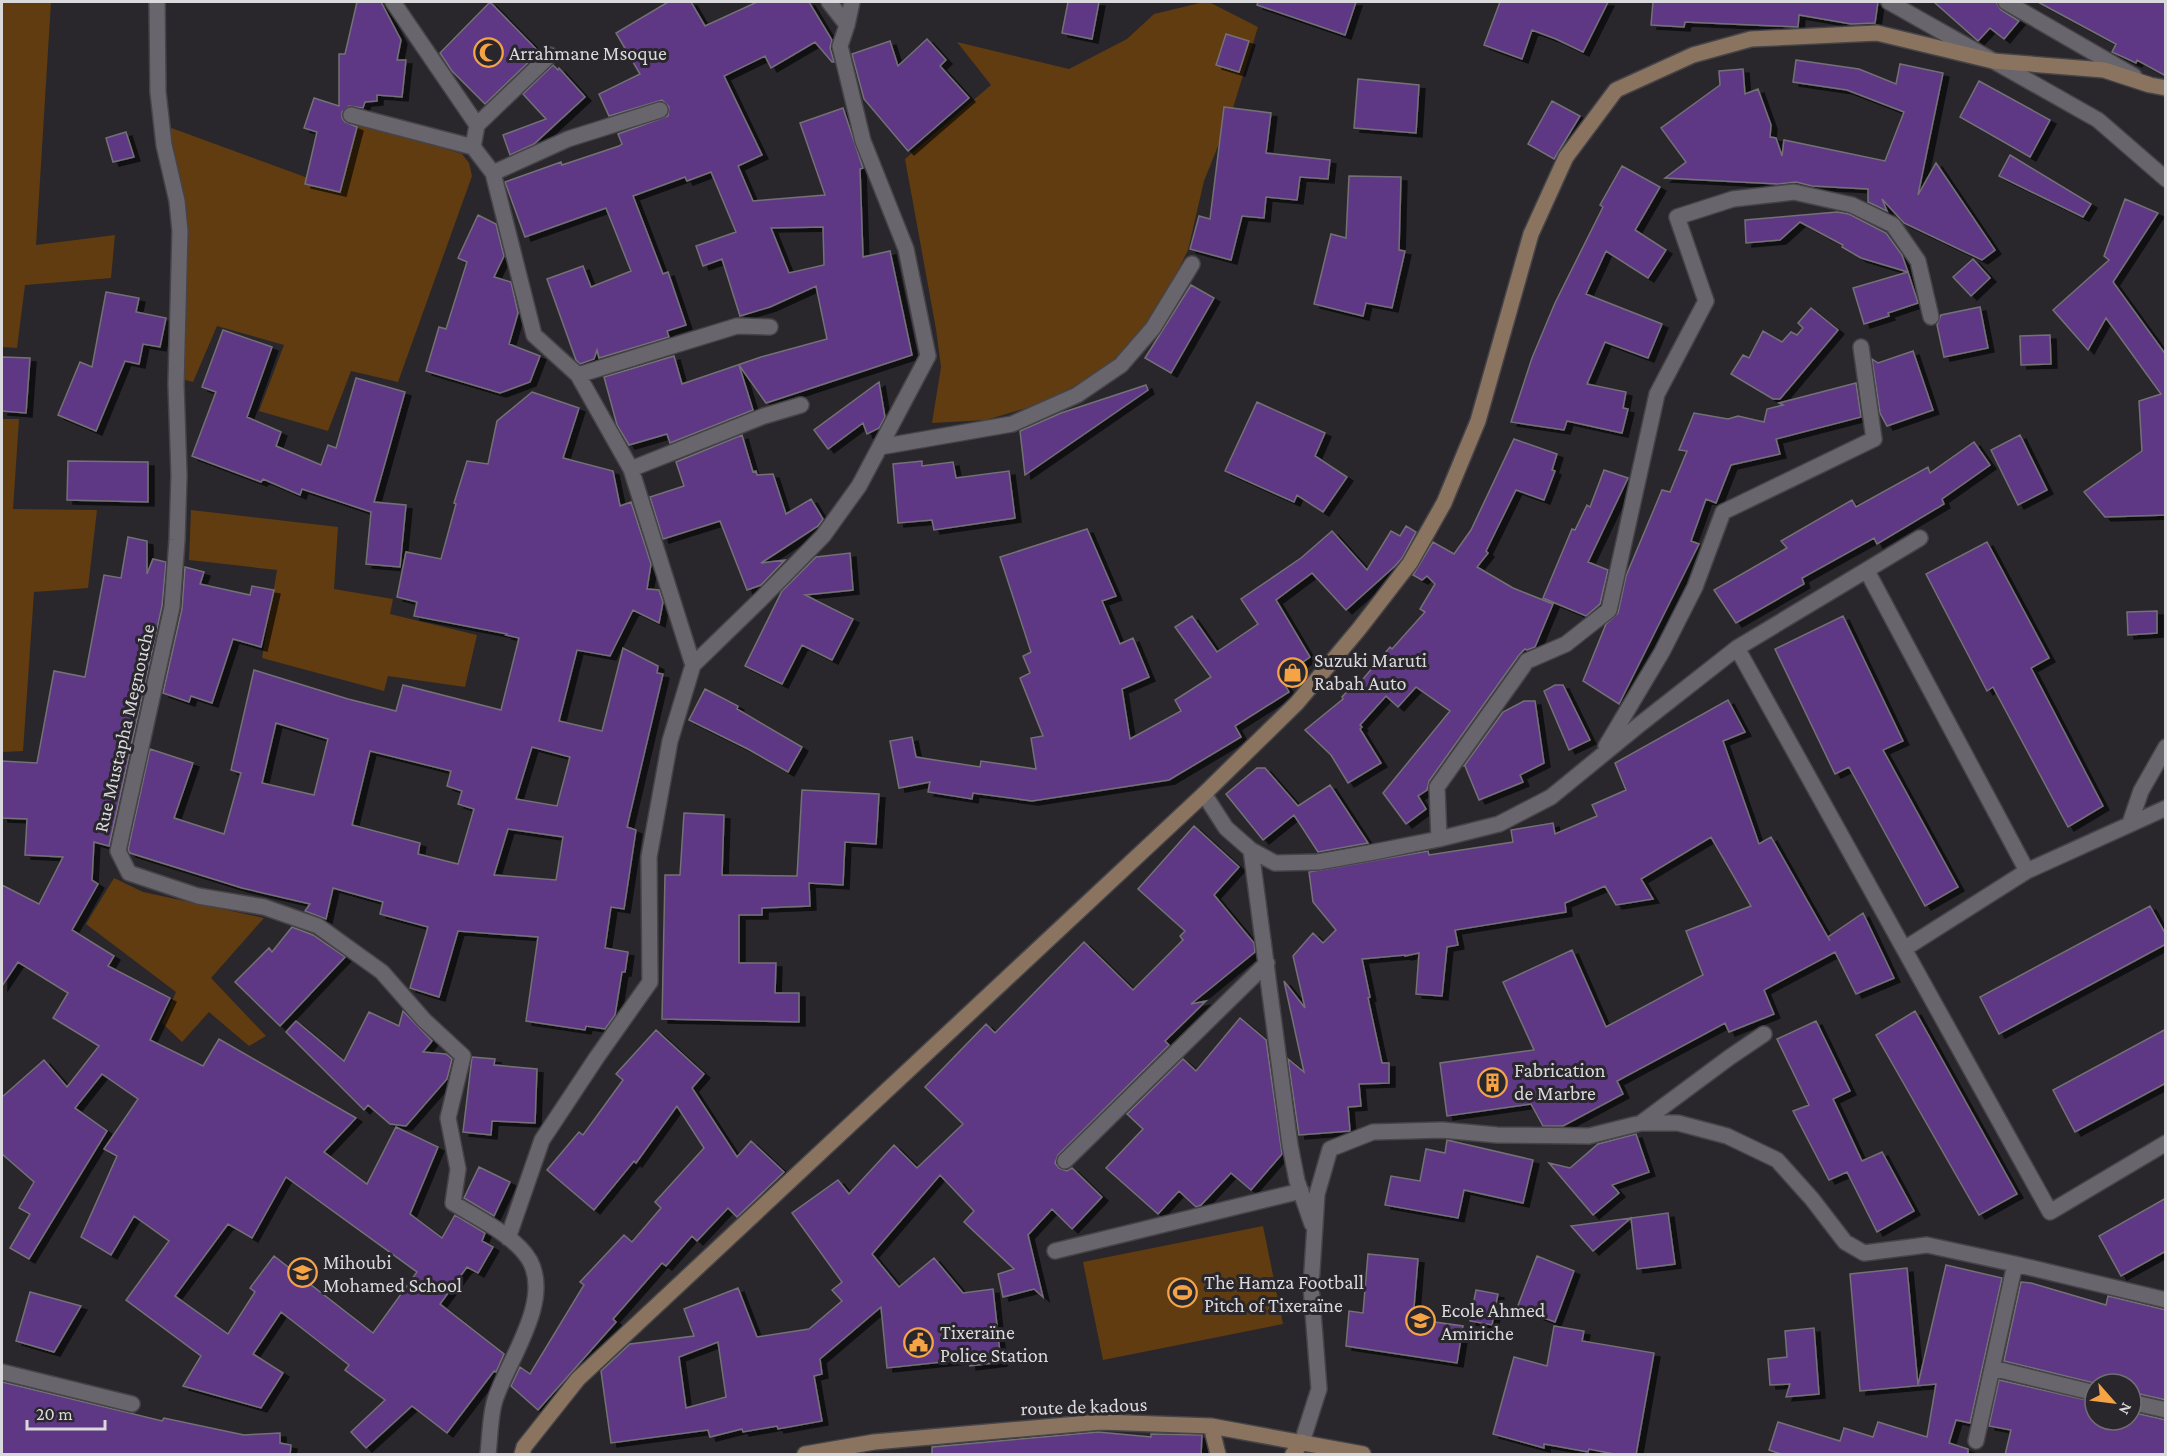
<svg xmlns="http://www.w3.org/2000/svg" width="2167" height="1456" viewBox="0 0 2167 1456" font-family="'Crimson Pro',serif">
  <defs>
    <filter id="shadow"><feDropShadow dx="6" dy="4" stdDeviation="0" flood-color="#0009"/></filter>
  </defs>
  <rect width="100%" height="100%" fill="#29272c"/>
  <path fill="#603c10" d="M2,2H51L36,245L115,235L111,278L25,285L17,348L2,347Z
    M1204,2H1209L1258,27L1232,111L1204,181L1188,250L1168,291L1138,336L1100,373L1040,404L986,420L932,423L941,367L936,329L905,159L991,85L957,42L1069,69L1127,39L1154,14Z
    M352,119L462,154L469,163L472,176L398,382L351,371L328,431L259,411L284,345L217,326L193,382L182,379L166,126L338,189Z
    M2,419H19L13,509L97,510L88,588L34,592L23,751L2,752Z
    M191,510L338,527L334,589L393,599L390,614L477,635L465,687L388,676L384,691L262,658L277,570L189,560Z
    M114,878L143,892L264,918L211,978L266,1036L249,1046L209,1012L182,1042L162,1023L176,992L86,924Z
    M1263,1226L1283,1324L1103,1360L1083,1262Z"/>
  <path fill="#5e3885" stroke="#737176" stroke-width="1.5" fill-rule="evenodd" filter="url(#shadow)" d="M357,2H381L401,40L397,60H406L402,97L377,95V101L365,102L363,108L349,106L342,112V118L345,122L357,127L340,192L305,184L317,132L304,128L314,98L339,106V54H345Z
    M490,2L539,52L485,104L452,71L440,53Z
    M668,2H691L705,26L757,2H809L832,40L830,48L834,62H832L815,42L771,68L765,56L724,76L762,155L738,166L753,201L825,195L800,123L843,108L863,168L860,169L863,257L890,251L912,355L766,403L739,365L753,410L670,443L667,434L629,445L617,425L604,377L674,356L682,384L761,357L827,339L816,286L770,307L740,316L722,259L703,266L696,246L736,232L711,172L687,181L685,177L633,196L663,274L668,272L686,325L667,331L669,337L599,358L597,350L594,359L580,364L576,360L547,279L583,266L591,287L631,271L606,208L525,237L505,182L561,162L562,165L619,146L622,144L618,134L668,116L669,107L662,100L609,116L599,94L640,74L616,33ZM823,227L824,265L789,273L771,228Z
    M1068,2H1099L1092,39L1062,33Z
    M1258,2H1356L1345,35L1257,5Z
    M1500,2H1608L1583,52L1556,39L1532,30L1522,59L1484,45Z
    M1653,2H1878L1875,23L1851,24L1799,15L1798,27L1685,22L1684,27L1651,25Z
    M1934,2H1996L2001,10L2019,21L2004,39L1990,28L1978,41Z
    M2038,2H2166V76L2137,60L2136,63L2112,52L2116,44Z
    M1226,34L1249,41L1239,72L1216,65Z
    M927,39L946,60L940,66L969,98L908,151L864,99L852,54L890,41L898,66Z
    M1796,60L1859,69L1896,84L1900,64L1943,73L1918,195L1936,163L1995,250L1982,260L1904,223L1882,199L1887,211L1868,202V189L1812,186L1796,182L1778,184L1665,178L1686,162L1661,128L1720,85L1719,71L1743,69L1745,94L1758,89L1771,125L1770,137L1776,138L1782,156L1784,140L1885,161L1904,112L1847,90L1793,82Z
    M553,65L558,70L559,68L585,97L534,144L510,155L503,135L546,119L523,94Z
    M1358,79L1419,85L1416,133L1354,128Z
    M1979,81L2050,120L2030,157L1960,117Z
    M1552,101L1580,116L1554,159L1528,144Z
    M1224,107L1271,113L1266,153L1330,160L1328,179L1300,177L1297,200L1266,197L1264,218L1242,216L1231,260L1190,249L1199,216L1210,219Z
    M126,132L134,157L113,162L106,138Z
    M2010,155L2091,204L2083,217L1999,176Z
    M1622,166L1660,187L1635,230L1666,250L1648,278L1606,251L1586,294L1662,324L1648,358L1605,342L1587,384L1626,392L1623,408L1628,409L1622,433L1567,421L1564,430L1511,422L1532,358L1555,303L1603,207L1600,205Z
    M1349,176L1401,177L1399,250L1405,251L1392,308L1366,303L1363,316L1314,304L1331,234L1346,238Z
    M2125,199L2158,213L2113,282L2166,355V515L2105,517L2084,492L2142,451L2139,401L2161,394L2106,318L2088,350L2053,310L2109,260L2104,256Z
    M1837,212L1849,214L1886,233L1902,255L1908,272L1861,258L1842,247L1843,245L1800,222L1780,240L1746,243L1745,220Z
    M478,215L496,224L504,256L494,277L511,282L518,313L509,344L540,356L530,382L500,393L426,371L439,327L446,329L467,262L458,258Z
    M1973,259L1990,278L1971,296L1953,277Z
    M1908,272L1918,303L1888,313L1889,316L1864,324L1853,288Z
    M1191,285L1214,298L1171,373L1145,358Z
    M106,292L139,298L136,312L166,318L160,347L143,344L139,364L125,361L96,431L58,415L80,362L92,367Z
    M1980,307L1988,348L1944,357L1937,325L1941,315Z
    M1811,308L1838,330L1780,399H1773L1731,374L1743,355L1749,358L1763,331L1782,342L1791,332L1797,335L1803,328L1798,323Z
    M223,330L272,347L247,417L281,432L276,446L321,465L328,445L336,448L356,378L405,392L374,502L406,505L400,567L366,564L371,512L302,489L300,495L263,479L261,482L192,456L216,392L202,387Z
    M2050,335L2051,364L2021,365L2020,336Z
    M1913,351L1933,410L1887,426L1880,413L1872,359L1878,363Z
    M2,357L30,358L26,413L2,411Z
    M879,382L885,417L879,428L867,434L863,423L828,449L814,430Z
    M1856,383L1861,417L1776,439L1780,454L1731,465L1716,503L1706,499L1691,541L1699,544L1619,704L1583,681L1606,624L1618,613L1626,576L1662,490L1670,492L1687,451L1679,450L1694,413L1728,419L1738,416L1764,422L1767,409L1783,405L1779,403Z
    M1146,385L1148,390L1025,475L1020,431L1061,413Z
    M532,392L579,408L563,458L613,471L620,506L631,502L651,564L647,589L659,590L663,602L659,623L633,610L610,656L577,650L559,721L602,731L623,648L658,666L657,673L663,674L627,827L636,830L624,909L611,907L605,948L628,952L625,972H622L615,1015L605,1029L586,1026L585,1030L526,1021L538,937L458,931L439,997L410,988L428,927L380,914L383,902L333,888L326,919L305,911L310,904L242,888L130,853L128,850L150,749L193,763L174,818L224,834L241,773L231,770L254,670L348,699L396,711L403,685L501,710L519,638L506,635L507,634L414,616L417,602L397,597L406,552L441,559L456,504L454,503L467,461L488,464L497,421ZM276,723L328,739L314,795L262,783ZM532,747L570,757L557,806L516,799ZM370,751L451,771L447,786L462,791L458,804L474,809L458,864L418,854L420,843L352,825ZM508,829L563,837L556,880L494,875Z
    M1257,402L1325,433L1315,456L1347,477L1323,512L1297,495L1294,502L1225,471Z
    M742,435L753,472L756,471L757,475L773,474L786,514L811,499L823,519L818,526L761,563L785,560L761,585L747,590L720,521L663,539L650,497L684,486L676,462Z
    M2020,435L2047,490L2018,505L1991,450Z
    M1514,439L1557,454L1552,470L1555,471L1544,500L1516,490L1486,551L1488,553L1477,567L1513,588L1553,604L1535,647L1527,650L1525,649L1519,655L1429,781L1427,790L1418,796L1426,809L1406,824L1383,793L1450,711L1416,687L1398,707L1386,696L1360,725L1362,727L1360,729L1381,763L1348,783L1331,755L1305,730L1343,699L1342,697L1355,683L1358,685L1390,647L1392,649L1425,612L1420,609L1435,584L1427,576L1422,580L1413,575L1433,542L1454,554L1471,530Z
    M1974,442L1990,465L1942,499L1944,504L1877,544L1874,538L1802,578L1804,584L1736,623L1714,590L1787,548L1781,541L1852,500L1856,507L1928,467L1930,473Z
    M68,461L148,462V502L67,500Z
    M922,461V466L953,462L956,478L1009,471L1015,518L934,530L932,520L898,523L893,464Z
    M1604,470L1628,478L1588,562L1608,570L1600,604L1586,616L1543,598L1572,529L1575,530L1587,505L1590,507Z
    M1406,526L1416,532L1402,558L1395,566L1346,610L1312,573L1276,600L1310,657L1281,678L1289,692L1235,726L1241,737L1169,780L1032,801L973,793L972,799L928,792L930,782L899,788L890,741L912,737L916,757L980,767L981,761L1036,769L1031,738L1043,736L1020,678L1030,673L1023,656L1031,652L1000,557L1087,529L1116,596L1102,601L1120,644L1133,638L1149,677L1122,689L1130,739L1181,711L1175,700L1211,677L1175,627L1192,616L1217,652L1258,624L1241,599L1301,558L1332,531L1367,570L1391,531L1400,536Z
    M128,537L147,541V574L153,559L166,562L162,606L109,846L94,842L92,880L98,884L72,930L114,956L108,966L170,998L150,1040L203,1066L219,1039L356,1118L324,1152L367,1184L396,1127L438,1147L410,1214L442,1238L455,1215L485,1233L482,1241L493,1247L478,1273L467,1267L440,1304L504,1354L496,1372L494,1371L447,1433L412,1406L366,1448L351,1432L385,1400L345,1370L349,1365L281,1312L253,1354L283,1373L261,1408L183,1386L201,1356L126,1300L169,1241L134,1216L111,1255L81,1237L117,1156L104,1149L138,1099L102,1074L75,1108L107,1131L29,1259L10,1248L30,1214L19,1208L34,1182L2,1154V1097L44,1060L67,1087L99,1046L53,1018L68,993L18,962L2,986V885L39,904L63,857L25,855L27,819L2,818V761L37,763L54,671L85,677L104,575L121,578ZM286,1177L417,1272L373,1333L274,1256L250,1288L255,1292L228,1334L175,1296L228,1224L252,1238Z
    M1987,542L2049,658L2031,668L2103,806L2068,827L1993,687L1987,691L1926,574Z
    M850,553L853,590L805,595L853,619L832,660L802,645L782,684L745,666L782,591L816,557Z
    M185,567L204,572L200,584L250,595L252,586L274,590L261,647L233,639L212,703L191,696L189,702L163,693L182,609Z
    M2157,611V633L2128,635L2127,612Z
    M1843,616L1903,741L1883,750L1958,887L1925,906L1849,767L1835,774L1775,649Z
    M1555,685H1563L1590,740L1569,750L1544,691Z
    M705,689L738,706L737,709L802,747L788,772L748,749L689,720Z
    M1728,700L1745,732L1723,741L1759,844L1771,837L1830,941L1828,937L1863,913L1894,978L1856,994L1835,952L1764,990L1774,1014L1729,1032L1725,1023L1617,1081L1623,1094L1563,1126H1543L1531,1104L1447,1116L1440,1063L1534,1050L1503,982L1572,950L1606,1027L1703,975L1686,931L1751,906L1711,837L1641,879L1653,899L1616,905L1605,886L1565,903L1566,912L1455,930L1458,945L1447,947L1442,996L1416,994L1419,953L1405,956V955L1362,959L1370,997L1368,998L1382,1063H1389V1083L1359,1084L1361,1106L1348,1107L1350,1131L1299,1135L1288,1059L1304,1072L1284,981L1305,1008L1293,956L1313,933L1323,943L1336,930L1313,902L1309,872L1428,851L1429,855L1513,842L1511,830L1553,823L1555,834L1597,816L1592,805L1626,790L1615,763Z
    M1524,701H1535L1544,763L1520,775L1523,782L1479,800L1465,766H1464L1503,712Z
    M1257,768H1265L1298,806L1330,785L1368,843L1318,852L1294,815L1263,840L1226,794Z
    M802,790L879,794L876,844L845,842L843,885L809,883L810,906L762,908V915H739V963H776L775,993H799V1022L662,1019L665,875H680L684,813L724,815L722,875L797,876Z
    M1194,826L1239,867L1214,895L1254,943L1255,952L1191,1004L1206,1001L1165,1041L1169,1045L1058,1155L1055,1163L1059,1168L1067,1171L1072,1168L1102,1197L1072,1229L1052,1209L1028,1235L1043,1297L1034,1289L1003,1297L998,1274L1014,1269L964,1222L974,1211L940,1175L872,1254L899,1287L934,1258L963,1293L993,1289L1001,1362L970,1366V1359L887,1368L881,1307L820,1359L822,1374L814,1376L822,1421L778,1429L777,1426L743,1432L742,1429L710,1437L708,1430L611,1443L601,1371L630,1344L694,1336L684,1309L738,1288L757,1337L809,1329L842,1301L832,1290L842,1282L792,1213L838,1180L849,1194L894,1145L917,1168L963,1124L925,1087L986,1024L995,1033L1084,942L1133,990L1183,940L1180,936L1185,931L1138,889ZM718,1342L726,1397L686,1408L679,1357Z
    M2150,906L2166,935V944L1999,1034L1980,997Z
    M292,927L313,935L345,957L280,1026L235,982L269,948L272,952Z
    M403,1011L432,1041L423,1052L446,1054L452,1059L447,1079L406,1126L390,1124L368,1105L364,1110L286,1032L296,1021L344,1061L369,1012L399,1026Z
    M1915,1011L2017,1194L1979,1215L1876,1035Z
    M1240,1018L1266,1040L1282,1154L1251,1190L1231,1173L1201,1205L1196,1207L1179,1191L1158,1214L1106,1168L1143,1129L1127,1114L1183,1059L1196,1071Z
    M1816,1021L1850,1091L1833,1099L1862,1161L1882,1152L1914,1211L1877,1232L1847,1172L1829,1180L1793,1111L1809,1105L1777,1039Z
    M2166,1029V1083L2075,1132L2053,1090Z
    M656,1030L704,1074L692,1088L737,1157L751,1141L784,1172L737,1217L728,1208L697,1241L692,1236L666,1266L662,1263L613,1319L616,1322L538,1410L511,1386L520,1367L530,1374L584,1285L580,1282L624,1235L632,1242L661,1208L655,1202L704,1148L677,1106L636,1163L634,1161L594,1210L547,1170L579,1132L583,1135L623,1080L616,1074Z
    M472,1057L495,1059L494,1065L537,1069L535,1123L492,1121L491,1135L463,1132Z
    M1636,1134L1649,1172L1612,1185L1619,1193L1593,1215L1549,1163L1570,1168L1598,1144Z
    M1447,1140L1533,1160L1523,1203L1464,1190L1458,1218L1385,1205L1391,1176L1420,1181L1426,1149L1445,1153Z
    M479,1167L510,1182L494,1216L464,1198Z
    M2166,1198V1251L2121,1276L2099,1236Z
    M1668,1213L1675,1264L1637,1269L1631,1218L1593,1251L1571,1226Z
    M1368,1254L1418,1259L1413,1319L1463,1326L1457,1363L1346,1346L1349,1311L1363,1313Z
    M1537,1256L1574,1271L1555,1322L1517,1308Z
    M1946,1265L2002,1278L1970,1423L1956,1420L1949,1443L1968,1449V1455H1784L1769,1450L1778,1422L1840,1441L1844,1428L1873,1437L1878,1422L1927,1437L1936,1384L1860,1391L1850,1274L1907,1268L1918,1385Z
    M2021,1282L2031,1283L2106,1305L2108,1296L2166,1310V1400L2131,1392V1384H2098L2004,1361Z
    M1476,1290L1498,1294L1492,1325L1470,1321Z
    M30,1292L81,1306L54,1352L16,1341Z
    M1554,1326L1584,1331L1582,1341L1654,1353L1636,1455H1619L1589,1449L1588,1452L1544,1444V1448L1493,1434L1514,1357L1547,1366Z
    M1814,1328L1819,1394L1786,1397L1790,1384L1770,1385L1768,1359L1787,1357L1785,1331Z
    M1999,1380L2095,1402V1420H2131V1412L2166,1420V1455H2005L2011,1430L1989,1426Z
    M2,1382L162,1421L164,1418L244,1435L280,1433V1443L291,1445L290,1455H2Z
    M1098,1432L1151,1437V1434L1202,1435L1201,1455H932V1447Z"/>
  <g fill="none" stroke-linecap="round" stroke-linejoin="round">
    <defs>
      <path id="street" d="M157,2L158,92L164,145L177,201L180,231L176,384L179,475L177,540L172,607L118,851L129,873L198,896L264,907L318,926L382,972L424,1020L463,1056L448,1118L458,1169L453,1203C477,1218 516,1236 530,1261C552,1302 508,1360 495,1400C490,1416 490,1437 488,1454
        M393,2L477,125L473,147L493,173L534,335L578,375L631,469L693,665
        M1889,2L2098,120L2166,179
        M2006,2L2134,76
        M847,25L852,2
        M351,115L473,147
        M477,125L550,55
        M493,173L568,139L660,110
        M578,375L737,326L770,327
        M880,447L1012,424L1077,395L1121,365L1153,328L1192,264
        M631,469L764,416L801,405
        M1867,571L2027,871
        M1737,648L2050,1212L2166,1143
        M1606,746L1662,652L1695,587L1723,512L1874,439L1861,347
        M1204,794L1226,828L1251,850L1275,863L1318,862L1374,852L1439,839L1499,824L1551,797L1639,725L1737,648L1920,538
        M2130,823L2141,791L2166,747
        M1439,839L1437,787L1527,661L1566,644L1609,610L1657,394L1706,301L1677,217L1733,199L1794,192L1852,205L1893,225L1918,261L1931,317
        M1251,850L1290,1145L1297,1181L1312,1224
        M1904,949L2027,871L2166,808
        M1641,1123L1730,1057L1764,1034
        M1065,1161L1267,963
        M508,1238L542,1140L597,1057L650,982L649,857L670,741L693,665L760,600L823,536L859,486L928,356L906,249L863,141L840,46L847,25L829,2
        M1055,1251L1301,1191
        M1992,1368L2095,1393
        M2,1372L132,1404
        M2131,1402L2166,1410
        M1976,1441L2015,1264L2166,1300
        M1302,1442L1319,1389L1311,1286L1317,1194L1330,1149L1373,1132L1442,1130L1497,1135L1589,1136L1641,1123H1678L1727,1136L1777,1160L1812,1199L1845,1242L1864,1253L1927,1245L2015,1264"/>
      <path id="secondary" d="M1211,1426L1218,1454
        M522,1454L524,1447L578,1379L1204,794L1297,703L1359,629L1410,563L1444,503L1478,421L1531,234L1566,157L1616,90L1693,55L1751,39L1877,33L1993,61L2104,70L2150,85L2166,88
        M805,1454L874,1442L1101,1422L1211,1426L1363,1454
        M1293,1454L1302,1442"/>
    </defs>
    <use href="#street" stroke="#464448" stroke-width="18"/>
    <use href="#secondary" stroke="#464448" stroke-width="18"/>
    <use href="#street" stroke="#68666c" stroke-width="15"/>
    <use href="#secondary" stroke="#8a7460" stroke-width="15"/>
  </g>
  <defs>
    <symbol id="mosque-ring" viewBox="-11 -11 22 22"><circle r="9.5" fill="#29272c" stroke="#f5a345" stroke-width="1.5"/><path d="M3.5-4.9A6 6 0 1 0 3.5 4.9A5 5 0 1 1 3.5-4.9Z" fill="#f5a345"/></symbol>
    <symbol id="shop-ring" viewBox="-11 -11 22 22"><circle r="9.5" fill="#29272c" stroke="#f5a345" stroke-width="1.5"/><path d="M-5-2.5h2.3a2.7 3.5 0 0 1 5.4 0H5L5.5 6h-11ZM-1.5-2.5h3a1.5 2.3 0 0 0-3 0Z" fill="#f5a345"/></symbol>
    <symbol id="building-ring" viewBox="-11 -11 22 22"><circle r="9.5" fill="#29272c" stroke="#f5a345" stroke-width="1.5"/><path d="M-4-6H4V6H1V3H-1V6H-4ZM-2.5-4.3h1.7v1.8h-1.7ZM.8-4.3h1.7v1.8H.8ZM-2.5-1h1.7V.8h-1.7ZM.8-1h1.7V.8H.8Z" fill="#f5a345"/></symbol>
    <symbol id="school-ring" viewBox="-11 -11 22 22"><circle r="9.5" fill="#29272c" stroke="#f5a345" stroke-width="1.5"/><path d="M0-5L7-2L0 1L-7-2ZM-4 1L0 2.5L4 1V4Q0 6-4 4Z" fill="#f5a345"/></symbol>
    <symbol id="stadium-ring" viewBox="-11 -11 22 22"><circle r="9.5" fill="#29272c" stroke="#f5a345" stroke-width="1.5"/><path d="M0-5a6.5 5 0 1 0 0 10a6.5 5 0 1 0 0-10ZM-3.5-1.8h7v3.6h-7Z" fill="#f5a345"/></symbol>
    <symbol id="civic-ring" viewBox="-11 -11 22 22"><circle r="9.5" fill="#29272c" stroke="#f5a345" stroke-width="1.5"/><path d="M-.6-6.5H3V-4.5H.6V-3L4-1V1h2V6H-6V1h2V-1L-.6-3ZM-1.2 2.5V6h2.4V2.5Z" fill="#f5a345"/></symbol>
  </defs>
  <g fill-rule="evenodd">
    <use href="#mosque-ring" x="472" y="36" width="33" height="33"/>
    <use href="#shop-ring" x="1276" y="656" width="33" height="33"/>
    <use href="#building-ring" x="1476" y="1066" width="33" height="33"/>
    <use href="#school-ring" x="286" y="1256" width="33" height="33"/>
    <use href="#stadium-ring" x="1166" y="1276" width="33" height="33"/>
    <use href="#school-ring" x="1404" y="1304" width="33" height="33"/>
    <use href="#civic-ring" x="902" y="1326" width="33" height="33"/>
  </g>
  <g text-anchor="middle" stroke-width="6" stroke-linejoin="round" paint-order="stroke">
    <g font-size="20" fill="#dad9dc" stroke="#29272c" text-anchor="start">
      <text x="509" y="60">Arrahmane Msoque</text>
      <text x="1314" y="667">Suzuki Maruti<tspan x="1314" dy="23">Rabah Auto</tspan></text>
      <text x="1514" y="1077">Fabrication<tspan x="1514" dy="23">de Marbre</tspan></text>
      <text x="323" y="1269">Mihoubi<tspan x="323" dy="23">Mohamed School</tspan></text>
      <text x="1204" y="1289">The Hamza Football<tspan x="1204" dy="23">Pitch of Tixeraïne</tspan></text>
      <text x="1441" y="1317">Ecole Ahmed<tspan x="1441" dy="23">Amiriche</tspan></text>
      <text x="940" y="1339">Tixeraïne<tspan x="940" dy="23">Police Station</tspan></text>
    </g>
    <g font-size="20" fill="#dad9dc" stroke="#29272c">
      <text transform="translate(124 728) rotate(-77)" y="7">Rue Mustapha Megnouche</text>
      <text transform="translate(1084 1406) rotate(-2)" y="7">route de kadous</text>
    </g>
  </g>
  <rect width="2167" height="1456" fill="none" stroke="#dad9dc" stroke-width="6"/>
  <g transform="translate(2113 1402) rotate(118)"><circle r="28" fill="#29272c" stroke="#706e72" stroke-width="1.5"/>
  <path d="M0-4.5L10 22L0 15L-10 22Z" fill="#f5a345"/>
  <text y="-9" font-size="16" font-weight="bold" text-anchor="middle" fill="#dad9dc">N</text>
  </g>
  <path d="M27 1420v9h78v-9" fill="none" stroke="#dad9dc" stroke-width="3"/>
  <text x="36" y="1420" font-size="18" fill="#dad9dc" stroke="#29272c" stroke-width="4.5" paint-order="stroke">20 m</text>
</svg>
